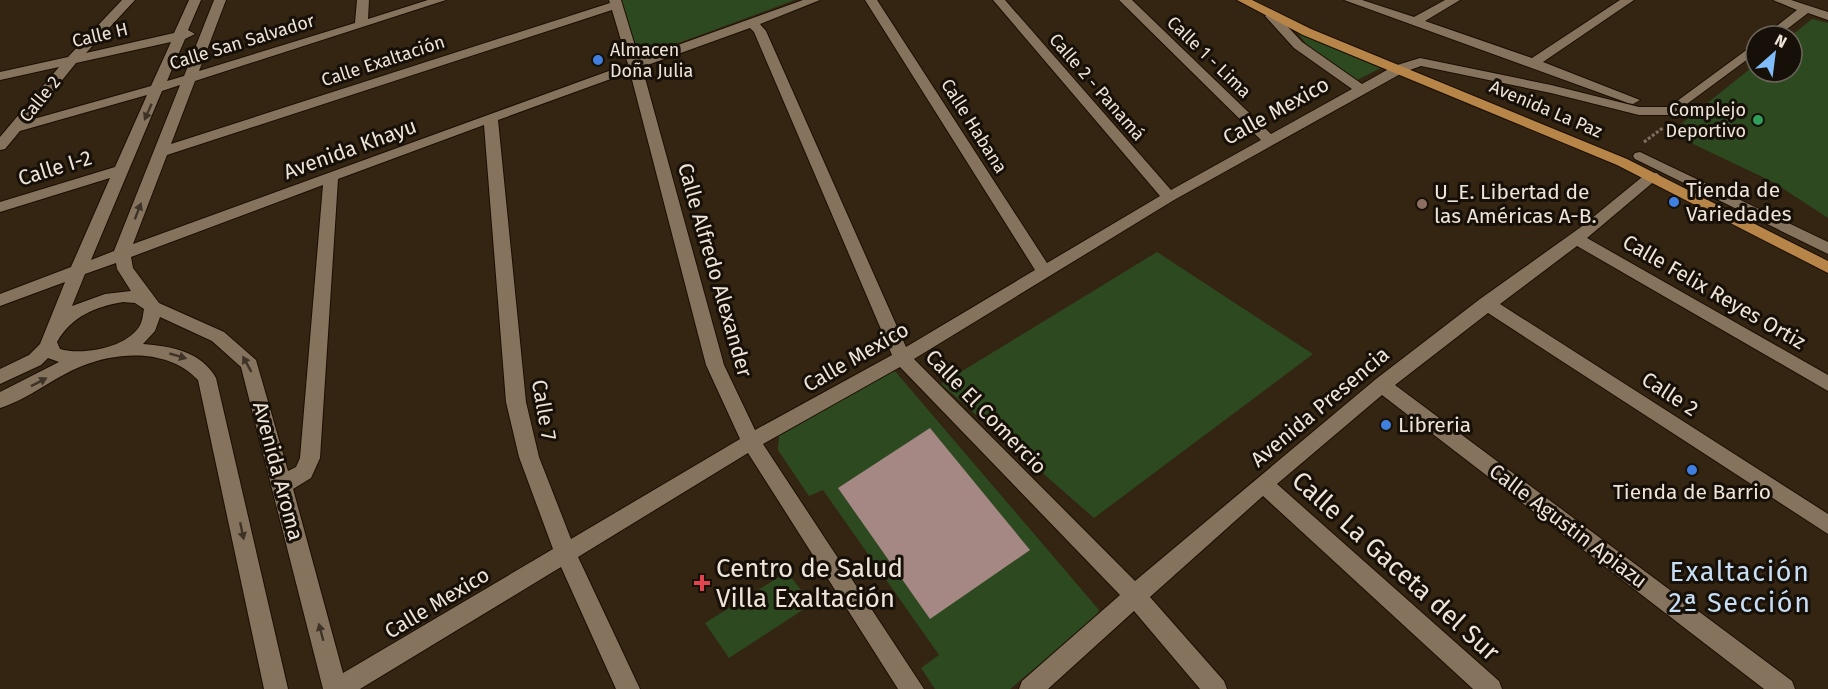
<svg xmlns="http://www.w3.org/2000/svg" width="1828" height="689" viewBox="0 0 1828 689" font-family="'Fira Sans',sans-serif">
  <rect width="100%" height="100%" fill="#342513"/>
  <path fill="#2d491f" d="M620,0H795L646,55H636Z
    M1812,19L1828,23V218L1773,182L1670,133L1756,64V72H1792L1791,36Z
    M1297,32L1381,68L1357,80L1310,49Z
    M1157,252L1313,354L1094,518L941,384Z
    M894,370L1099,610L1094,620L1010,689H935L921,668L939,655L823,490L809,496L778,450L779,436Z
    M787,572L812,604L729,658L705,623Z"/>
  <path fill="#a58783" d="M930,428L1030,550L930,619L838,488Z"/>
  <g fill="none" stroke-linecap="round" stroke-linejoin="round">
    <defs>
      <path id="minor" d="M122,0H135L86,53L174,33L189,0H201L188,30L195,34L185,39L167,81L184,76L214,0H226L199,71L355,23L357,0H369L368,19L428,0H446L195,81L171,144L610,3L609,0H621L639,59L803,0H820L760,24L766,31L906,347L1035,270L865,0H877L1047,263L1160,196L993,0H1005L1171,190L1261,140L1119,0H1132L1271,134L1352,89L1294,48L1265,16L1271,12L1275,13L1302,42L1362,84L1394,66L1420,58L1551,85L1639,107H1669L1756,43V53L1672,115H1639L1551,93L1421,66L1404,72L1174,200L914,359L1135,581L1376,379L1480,299L1581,227L1647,173H1657L1660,176L1657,179L1587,238L1828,375V391L1577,246L1500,304L1828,514V534L1488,313L1395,385L1792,681L1795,689H1764L1382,395L1277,484L1499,681L1502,689H1473L1263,496L1150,597L1224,681L1227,689H1200L1134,611L1048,689H1019L1022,681L1120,595L900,367L763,444L924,689H898L748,453L578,557L640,689H616L561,567L360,689H323L241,367L212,341L160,317L155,331L143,344C171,346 202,352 216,378L288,689H264L198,380C169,349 119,351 82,366C54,377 29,399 0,408V392L59,362L48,358L41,365L0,384V369L29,355L40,344L65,282L0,306V294L71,267L110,178L0,212V202L115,167L147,95L20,131L5,149L0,150V137L59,67L0,80V72L68,57ZM612,10L628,64L133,244L167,155ZM750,28L754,32L892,355L755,430L724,365L642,67ZM171,42L151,86L30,120L76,63ZM630,72L706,365L740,439L571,539L539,457L526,402L498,120ZM180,85L114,251L91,260L162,91ZM484,125L506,402L519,457L553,549L343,673L293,489L311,478L320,458L338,179ZM323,185L300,458L296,467L288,471L256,360L224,332L159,303L133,268L131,257ZM116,263L117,269L131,291L105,294L72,306L85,274ZM123,302L135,303L144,309C143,313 143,318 141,323C131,347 83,356 60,349L57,342C72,316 95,307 123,302Z
        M1344,0H1362L1414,17L1445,0H1460L1425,21L1532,58L1620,0H1634L1543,62L1640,100L1633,104L1628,103Z
        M1773,0H1791L1828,12V20L1808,13L1778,36H1764L1797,10Z
        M1640,152L1828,242V254L1635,159L1633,156L1635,153Z"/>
      <path id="major" d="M1237,0H1252L1311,29L1627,159L1828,261V273L1617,165L1303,35Z"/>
    </defs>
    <use href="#minor" stroke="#1b0e00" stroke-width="2"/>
    <use href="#major" stroke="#1b0e00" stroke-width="2"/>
    <path stroke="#7e7162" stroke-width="3" stroke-dasharray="3 2" stroke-linecap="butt" d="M1644,142L1664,127"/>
    <use href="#minor" fill="#85735e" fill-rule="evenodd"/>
    <use href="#major" fill="#b88549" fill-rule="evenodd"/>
  </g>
  <defs><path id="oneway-solid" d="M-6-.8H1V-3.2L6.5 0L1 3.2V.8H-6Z" transform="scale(1.5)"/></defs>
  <g fill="#3d3326">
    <use href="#oneway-solid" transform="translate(148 112) rotate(114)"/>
    <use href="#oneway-solid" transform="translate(138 211) rotate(-69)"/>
    <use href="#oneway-solid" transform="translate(178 356) rotate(16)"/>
    <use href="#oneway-solid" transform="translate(247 364) rotate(-119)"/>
    <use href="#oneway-solid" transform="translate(39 382) rotate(-27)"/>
    <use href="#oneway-solid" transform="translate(242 531) rotate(78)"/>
    <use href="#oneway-solid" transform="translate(321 632) rotate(-105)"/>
  </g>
  <g fill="#3f7fe0" stroke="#161008" stroke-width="2">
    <circle cx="598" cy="60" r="6"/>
    <circle cx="1674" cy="202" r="6"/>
    <circle cx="1386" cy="425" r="6"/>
    <circle cx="1692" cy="470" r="6"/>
  </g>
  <circle fill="#2e9e5b" stroke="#161008" stroke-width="2" cx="1758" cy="120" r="6"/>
  <circle fill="#8d6e63" stroke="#161008" stroke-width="2" cx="1422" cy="204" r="6"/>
  <path fill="#e0444e" stroke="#161008" stroke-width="2" d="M699 574h6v6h6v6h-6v6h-6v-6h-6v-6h6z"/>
  <g text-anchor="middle" stroke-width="6" stroke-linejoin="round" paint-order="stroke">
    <g font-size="18" fill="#eee4d9" stroke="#161008">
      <text transform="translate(100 35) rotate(-13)" y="6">Calle H</text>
      <text transform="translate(242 42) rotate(-17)" y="6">Calle San Salvador</text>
      <text transform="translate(1209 57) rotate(44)" y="6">Calle 1 - Lima</text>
      <text transform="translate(383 61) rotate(-18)" y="6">Calle Exaltación</text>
      <text transform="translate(1097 87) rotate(49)" y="6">Calle 2 - Panamá</text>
      <text transform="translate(40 99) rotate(-51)" y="6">Calle 2</text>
      <text transform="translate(1546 109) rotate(23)" y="6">Avenida La Paz</text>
      <text transform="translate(974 126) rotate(58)" y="6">Calle Habana</text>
    </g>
    <g font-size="18" fill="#eee4d9" stroke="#161008" text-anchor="start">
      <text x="610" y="56">Almacen<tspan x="610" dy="21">Doña Julia</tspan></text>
      <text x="1746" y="116" text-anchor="end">Complejo<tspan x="1746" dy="21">Deportivo</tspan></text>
    </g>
    <g font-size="21" fill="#eee4d9" stroke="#161008">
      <text transform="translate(1276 111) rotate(-29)" y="7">Calle Mexico</text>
      <text transform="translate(350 149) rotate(-20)" y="7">Avenida Khayu</text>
      <text transform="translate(55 168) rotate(-17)" y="7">Calle I-2</text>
      <text transform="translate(715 270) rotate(74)" y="7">Calle Alfredo Alexander</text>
      <text transform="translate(1714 292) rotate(30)" y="7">Calle Felix Reyes Ortiz</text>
      <text transform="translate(856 357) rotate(-30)" y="7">Calle Mexico</text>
      <text transform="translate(1670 394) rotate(33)" y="7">Calle 2</text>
      <text transform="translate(1320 407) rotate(-40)" y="7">Avenida Presencia</text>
      <text transform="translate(544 410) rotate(80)" y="7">Calle 7</text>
      <text transform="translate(986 412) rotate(46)" y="7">Calle El Comercio</text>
      <text transform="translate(278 471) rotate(75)" y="7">Avenida Aroma</text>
      <text transform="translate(1568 526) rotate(37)" y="7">Calle Agustin Apiazu</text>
      <text transform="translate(437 603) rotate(-31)" y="7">Calle Mexico</text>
    </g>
    <g font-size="21" fill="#eee4d9" stroke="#161008" text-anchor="start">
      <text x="1686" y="197">Tienda de<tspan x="1686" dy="24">Variedades</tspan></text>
      <text x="1434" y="199">U_E. Libertad de<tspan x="1434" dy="24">las Américas A-B.</tspan></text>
      <text x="1398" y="432">Libreria</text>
      <text x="1692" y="499" text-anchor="middle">Tienda de Barrio</text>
    </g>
    <g font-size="26" fill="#eee4d9" stroke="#161008">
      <text transform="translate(1396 566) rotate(42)" y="9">Calle La Gaceta del Sur</text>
    </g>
    <g font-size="26" fill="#eee4d9" stroke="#161008" text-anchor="start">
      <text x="716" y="577">Centro de Salud<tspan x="716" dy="30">Villa Exaltación</tspan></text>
    </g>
    <g font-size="27" letter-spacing="1.5" fill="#c8def5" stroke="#161008">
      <text x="1740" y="581">Exaltación<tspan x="1740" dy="31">2ª Sección</tspan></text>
    </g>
  </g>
  <g transform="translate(1774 54) rotate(28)"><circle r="28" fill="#161008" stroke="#6c655c" stroke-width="1.5"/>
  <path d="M0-4.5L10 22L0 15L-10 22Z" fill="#80bdfa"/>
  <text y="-9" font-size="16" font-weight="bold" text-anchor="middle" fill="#eee4d9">N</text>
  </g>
</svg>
